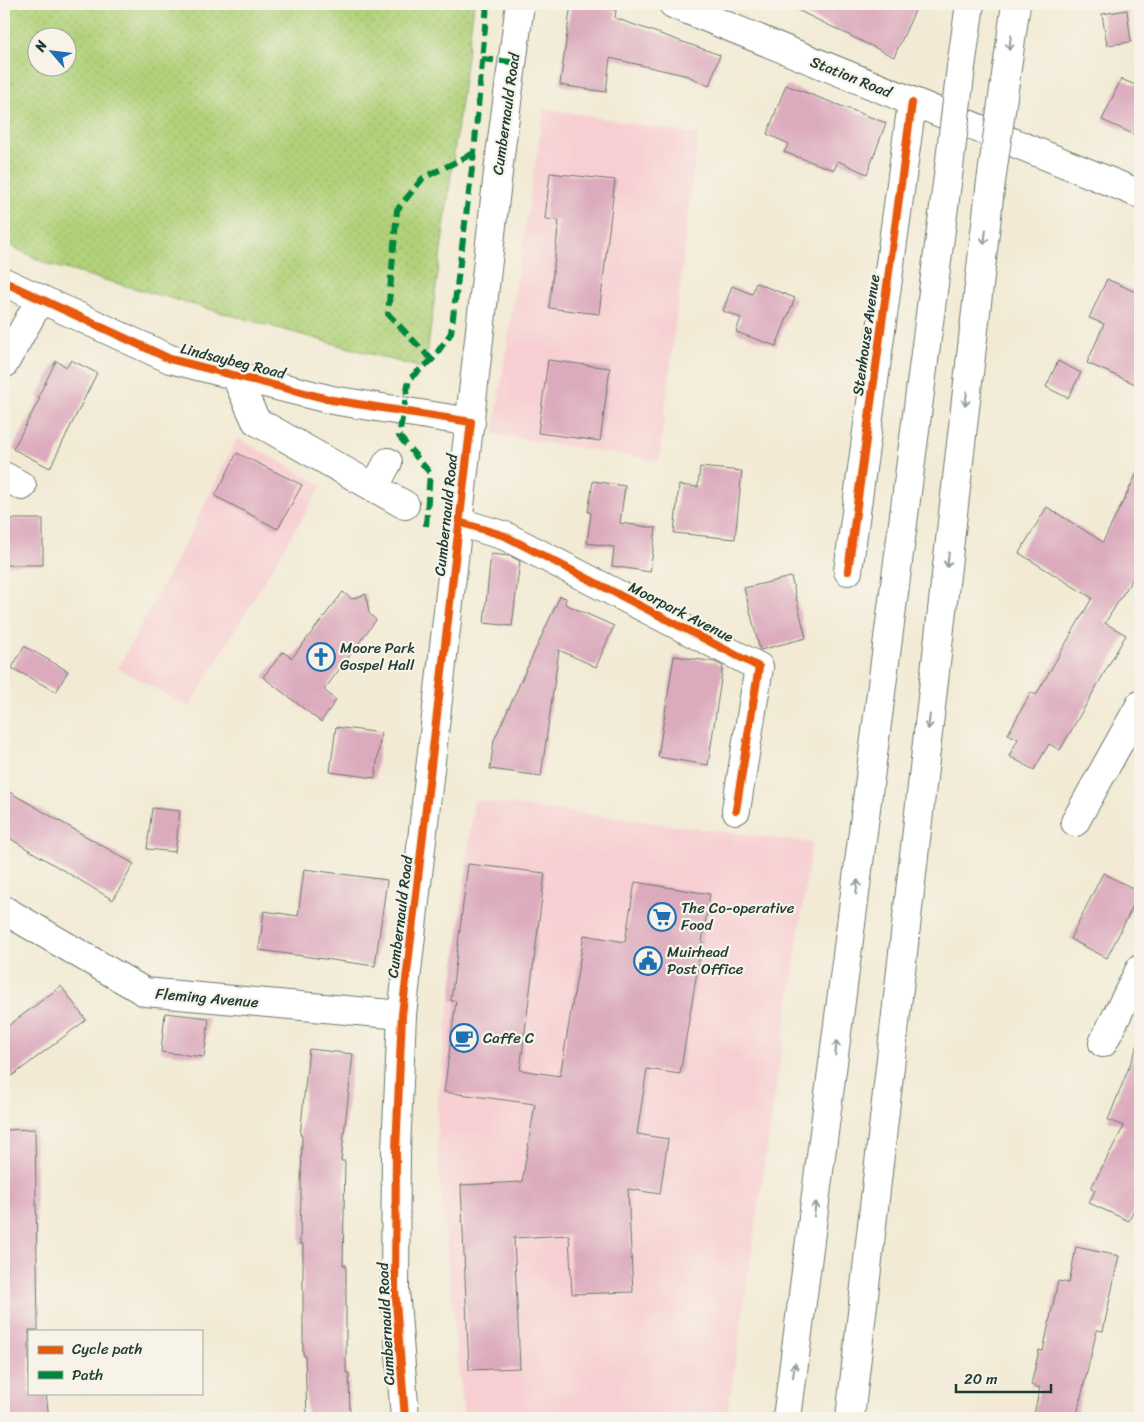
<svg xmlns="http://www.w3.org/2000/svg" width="1144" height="1422" viewBox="0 0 1144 1422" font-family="Sriracha,sans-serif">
  <defs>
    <pattern id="park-dots" width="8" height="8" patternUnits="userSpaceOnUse" patternTransform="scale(1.25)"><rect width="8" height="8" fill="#b0d179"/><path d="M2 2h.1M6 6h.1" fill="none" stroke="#97b469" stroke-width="1.8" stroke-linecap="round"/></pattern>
  </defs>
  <rect width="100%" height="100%" fill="#f7f3e8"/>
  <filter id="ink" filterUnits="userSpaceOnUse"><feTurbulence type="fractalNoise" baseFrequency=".02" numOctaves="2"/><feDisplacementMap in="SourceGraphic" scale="10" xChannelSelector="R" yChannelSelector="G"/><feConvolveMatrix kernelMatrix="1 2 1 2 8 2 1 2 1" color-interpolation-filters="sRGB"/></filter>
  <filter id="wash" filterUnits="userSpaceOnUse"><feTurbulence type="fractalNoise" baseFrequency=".0096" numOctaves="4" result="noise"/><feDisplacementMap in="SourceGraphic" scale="20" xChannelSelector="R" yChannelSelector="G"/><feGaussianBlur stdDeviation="1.12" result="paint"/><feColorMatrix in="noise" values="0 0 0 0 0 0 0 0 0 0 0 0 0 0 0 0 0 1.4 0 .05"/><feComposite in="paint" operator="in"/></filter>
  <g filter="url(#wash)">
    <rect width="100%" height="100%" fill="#f2ead4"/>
    <path fill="#f7cfd2" d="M544,108L698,135L659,461L493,434Z
      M237,438L322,485L189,707L118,668L186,542Z
      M474,800L812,843L727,1418H464L438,1166L437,1108Z"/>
    <path fill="url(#park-dots)" stroke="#688756" fill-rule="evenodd" d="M4,4H474L425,369L47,264L4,242ZM38,38H68V68H38Z"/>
    <g id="blocks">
      <path fill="#dcaabd" d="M571,4L616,10L615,18L720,55L709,86L688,76L610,58L606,92L560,85Z
        M785,4H918L894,57Z
        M1127,10L1131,42L1107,45L1102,14Z
        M1121,79L1140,87V137L1102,120Z
        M786,85L886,123L867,174L838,161L834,170L784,152L789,144L767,134Z
        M550,173L615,180L599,314L549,308L559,220L545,219Z
        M1107,279L1140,294V386L1087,363L1104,324L1089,318Z
        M756,283L795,298L776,346L736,332L741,318L723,311L732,286L752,294Z
        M71,360L97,373L50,468L13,449L40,398L38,397L56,361L67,367Z
        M548,360L610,368L600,441L538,433Z
        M1058,361L1081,373L1068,398L1046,387Z
        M237,453L302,485L278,529L215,496Z
        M700,467L742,471L735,539L674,533L679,485L698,487Z
        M1140,467V567L1105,623L1126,635L1060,750L1049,744L1034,770L1009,756L1018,739L1008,734L1031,692L1036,695L1092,598L1019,553L1047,507L1103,542Z
        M593,481L625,486L620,523L656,528L650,572L612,566L614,547L587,543L591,513L588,512Z
        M5,519H43V565H4Z
        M491,554L510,556L520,561L512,626L484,623Z
        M791,577L806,638L760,650L744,588Z
        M343,592L352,599L366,594L369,613L376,620L324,690L336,700L321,722L263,677L283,652L292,658Z
        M560,596L566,598L565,604L614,626L596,667L559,650L541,776L490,769L494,740Z
        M24,646L68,671L56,692L12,668Z
        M674,656L715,662L723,666L708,765L658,757Z
        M336,727L381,733L375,778L330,772Z
        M4,789L134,864L113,900L4,835Z
        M152,808L180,811L175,852L147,849Z
        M468,864L545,873L520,1070L560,1076L584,935L625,942L635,882L710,894L680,1074L647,1069L637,1134L668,1139L660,1194L628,1189L633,1292L572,1294L569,1235L514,1238L520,1368L469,1370L461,1185L522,1182L535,1104L444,1092L456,1001H451Z
        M304,869L387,880L375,966L259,950L264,911L298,916Z
        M1103,873L1140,892L1107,958L1070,939Z
        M61,986L86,1020L4,1082V1029Z
        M165,1013L209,1018L204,1057L161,1052Z
        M1139,1042L1140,1195L1129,1221L1089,1203L1095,1190L1091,1188L1124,1126L1108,1120Z
        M309,1049L353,1054L341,1161H345L343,1265H346V1373H349L350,1418H307L305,1355H303V1244H300L302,1135H300Z
        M35,1129L38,1330H29V1393H46L49,1418H6L4,1397V1130Z
        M1076,1247L1119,1256L1103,1331L1097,1330L1076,1418H1033L1040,1388L1031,1385L1039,1350L1043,1351L1058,1281L1069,1283Z"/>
    </g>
  </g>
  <g filter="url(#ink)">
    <use href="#blocks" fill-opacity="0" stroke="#697a6c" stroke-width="1"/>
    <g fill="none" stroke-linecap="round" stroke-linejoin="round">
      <defs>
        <path id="minor" d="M4,364L40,300
          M235,375L256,421L405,505
          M4,476L22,486
          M374,488L388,462
          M459,522L505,536L759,667L736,810
          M848,571L912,103
          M1075,822L1140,705
          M4,910L145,992L402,1015
          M1103,1043L1140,969"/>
        <path id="major" d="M673,4L1140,194
          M961,67L970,4
          M1005,82L1016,4
          M4,282L170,359L332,400L471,422
          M405,1418L395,1289L396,1150L402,1015L500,155L520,4
          M787,1418L949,168
          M850,1418L990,189"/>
      </defs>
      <use href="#minor" stroke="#697a6c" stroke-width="30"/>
      <use href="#major" stroke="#697a6c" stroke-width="30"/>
      <use href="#minor" stroke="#fff" stroke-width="28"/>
      <use href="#major" stroke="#fff" stroke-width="28"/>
      <defs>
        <path id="major-bridge" d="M949,168L961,67
          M990,189L1005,82"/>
      </defs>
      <use href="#major-bridge" stroke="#697a6c" stroke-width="30" stroke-linecap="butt"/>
      <use href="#major-bridge" stroke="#fff" stroke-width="28"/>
      <path stroke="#00873e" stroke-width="6" stroke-dasharray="12 6" stroke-linecap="butt" d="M482,59L513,62
        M432,360L388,314L397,210L423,178L474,153
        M426,526L430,473L399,436L409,379L432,360L451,333L474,153L487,4"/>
      <defs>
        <path id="cycleway" d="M4,282L170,359L332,400L471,422L402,1015L396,1150L395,1289L405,1418
          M459,522L505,536L759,667L736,810
          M848,571L912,103"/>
      </defs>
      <use href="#cycleway" stroke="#f7f3e8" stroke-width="11"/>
      <use href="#cycleway" stroke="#e8590c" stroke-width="8"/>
    </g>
    <defs><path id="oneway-shaft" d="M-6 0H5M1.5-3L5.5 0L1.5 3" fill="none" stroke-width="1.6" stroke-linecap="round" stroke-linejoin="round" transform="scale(1.25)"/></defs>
    <g stroke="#8f9e9a">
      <use href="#oneway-shaft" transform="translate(1010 43) rotate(98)"/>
      <use href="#oneway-shaft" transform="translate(985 237) rotate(97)"/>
      <use href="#oneway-shaft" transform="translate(966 399) rotate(97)"/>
      <use href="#oneway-shaft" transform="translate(948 560) rotate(97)"/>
      <use href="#oneway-shaft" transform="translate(929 722) rotate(97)"/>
      <use href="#oneway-shaft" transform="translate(857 887) rotate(-83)"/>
      <use href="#oneway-shaft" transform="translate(836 1048) rotate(-83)"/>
      <use href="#oneway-shaft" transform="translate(815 1209) rotate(-82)"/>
      <use href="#oneway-shaft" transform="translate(794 1370) rotate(-82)"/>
    </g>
  </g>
  <defs>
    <symbol id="church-ring" viewBox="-11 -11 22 22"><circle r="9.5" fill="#f7f3e8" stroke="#1f6fb2" stroke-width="1.5"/><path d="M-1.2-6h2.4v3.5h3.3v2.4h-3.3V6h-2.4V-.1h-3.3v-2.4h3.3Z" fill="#1f6fb2"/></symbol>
    <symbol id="supermarket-ring" viewBox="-11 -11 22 22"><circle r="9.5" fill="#f7f3e8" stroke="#1f6fb2" stroke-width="1.5"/><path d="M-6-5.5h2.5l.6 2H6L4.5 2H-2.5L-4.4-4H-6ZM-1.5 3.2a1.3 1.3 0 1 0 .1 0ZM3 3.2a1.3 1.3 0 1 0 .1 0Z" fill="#1f6fb2"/></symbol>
    <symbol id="civic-ring" viewBox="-11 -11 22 22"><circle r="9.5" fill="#f7f3e8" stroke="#1f6fb2" stroke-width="1.5"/><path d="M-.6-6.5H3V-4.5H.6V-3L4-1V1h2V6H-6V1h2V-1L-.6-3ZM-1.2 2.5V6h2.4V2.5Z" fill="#1f6fb2"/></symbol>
    <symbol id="cafe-ring" viewBox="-11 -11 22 22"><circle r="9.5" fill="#f7f3e8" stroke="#1f6fb2" stroke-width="1.5"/><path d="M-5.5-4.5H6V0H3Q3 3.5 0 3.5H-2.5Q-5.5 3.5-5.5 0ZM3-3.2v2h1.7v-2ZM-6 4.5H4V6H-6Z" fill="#1f6fb2"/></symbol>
  </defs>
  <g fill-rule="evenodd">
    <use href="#church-ring" x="305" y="641" width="32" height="32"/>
    <use href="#supermarket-ring" x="646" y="901" width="32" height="32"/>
    <use href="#civic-ring" x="632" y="945" width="32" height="32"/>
    <use href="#cafe-ring" x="448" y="1022" width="32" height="32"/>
  </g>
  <g text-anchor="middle" stroke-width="4.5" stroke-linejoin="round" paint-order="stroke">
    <g font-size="15" fill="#1f3d34" stroke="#f7f3e8">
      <text transform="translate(851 77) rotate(22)" y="5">Station Road</text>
      <text transform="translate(506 114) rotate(-82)" y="5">Cumbernauld Road</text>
      <text transform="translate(866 335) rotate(-82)" y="5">Stenhouse Avenue</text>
      <text transform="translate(233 361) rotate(14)" y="5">Lindsaybeg Road</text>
      <text transform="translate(446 515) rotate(-84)" y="5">Cumbernauld Road</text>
      <text transform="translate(681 612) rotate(27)" y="5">Moorpark Avenue</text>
      <text transform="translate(400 917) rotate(-83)" y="5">Cumbernauld Road</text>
      <text transform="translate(207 998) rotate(5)" y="5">Fleming Avenue</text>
      <text transform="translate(386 1324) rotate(-93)" y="5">Cumbernauld Road</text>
    </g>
    <g font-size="15" fill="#1f3d34" stroke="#f7f3e8" text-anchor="start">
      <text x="340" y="653">Moore Park<tspan x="340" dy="17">Gospel Hall</tspan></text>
      <text x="681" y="913">The Co-operative<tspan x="681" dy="17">Food</tspan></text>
      <text x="667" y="957">Muirhead<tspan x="667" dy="17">Post Office</tspan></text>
      <text x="483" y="1043">Caffe C</text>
    </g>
  </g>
  <rect width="1144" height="1422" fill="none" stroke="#f7f3e8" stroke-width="20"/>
  <rect x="28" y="1330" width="175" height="65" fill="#f7f3e8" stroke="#a1aaa0"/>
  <rect x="38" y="1346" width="25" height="8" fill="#e8590c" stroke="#a1aaa0"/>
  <text x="72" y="1354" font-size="15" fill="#1f3d34">Cycle path</text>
  <rect x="38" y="1371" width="25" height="8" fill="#00873e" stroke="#a1aaa0"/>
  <text x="72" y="1380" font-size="15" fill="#1f3d34">Path</text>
  <g transform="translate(52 52) rotate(298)"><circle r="24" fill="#f7f3e8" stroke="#a1aaa0"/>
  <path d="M0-4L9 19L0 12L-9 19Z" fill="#1f6fb2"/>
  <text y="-8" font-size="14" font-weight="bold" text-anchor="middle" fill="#1f3d34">N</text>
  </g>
  <path d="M956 1384v8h95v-8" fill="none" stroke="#1f3d34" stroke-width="2.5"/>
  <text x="964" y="1384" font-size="15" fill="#1f3d34" stroke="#f7f3e8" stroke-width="4" paint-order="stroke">20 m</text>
</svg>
